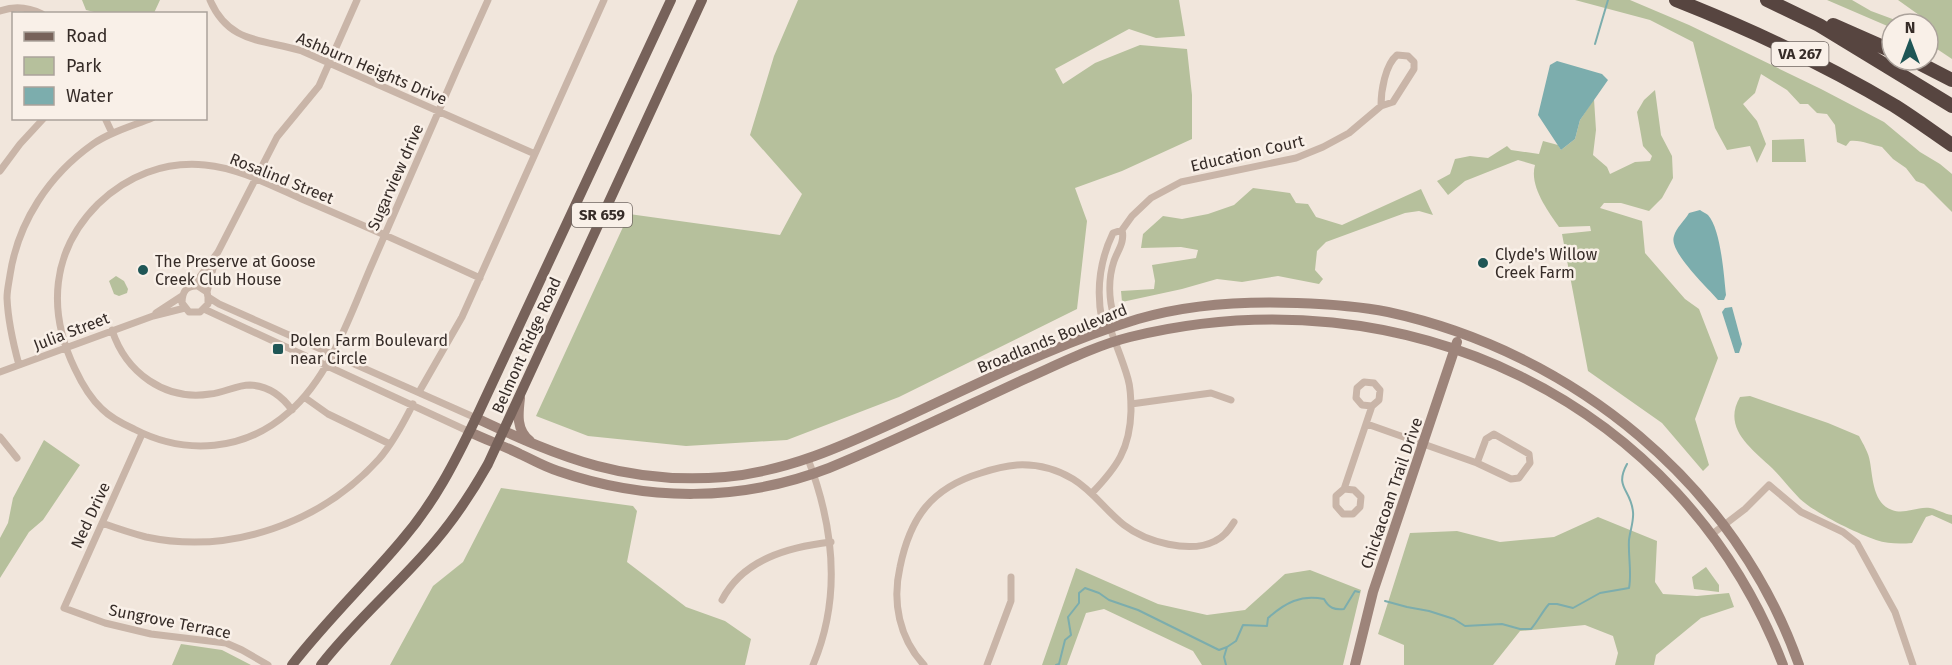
<svg xmlns="http://www.w3.org/2000/svg" width="1952" height="665" viewBox="0 0 1952 665" font-family="'Fira Sans',sans-serif">
  <rect width="100%" height="100%" fill="#f1e6dc"/>
  <path fill="#b6c09c" d="M82,0H160L154,13L102,14L86,10Z
    M798,0H1179L1185,36L1156,38L1129,29L1055,69L1063,84L1095,63L1140,45L1187,49L1192,95V139L1122,171L1075,188L1087,221L1077,309L899,397L787,440L686,446L588,436L536,416L629,214L780,235L802,194L750,135L774,56Z
    M1575,0H1630L1689,25L1821,89L1884,122L1920,152L1940,164L1952,174V212L1924,184L1916,181L1906,168L1893,159L1882,147C1871,145 1862,140 1850,141L1846,146L1837,142L1835,125L1827,114L1817,113L1808,104H1800L1787,90L1761,74L1755,93L1743,104L1757,121L1766,144L1757,163L1750,146L1727,150L1715,128L1693,42L1650,20Z
    M1827,0H1852L1871,11L1906,24H1892V28Z
    M1898,0H1952V59L1928,43V34H1931L1934,31L1933,25Z
    M1655,90L1661,135L1672,156L1673,178L1662,198L1649,211L1621,203H1604L1600,208L1642,221L1645,253L1685,299L1699,309L1718,358L1695,419L1709,465L1703,471L1662,423L1588,371L1562,234L1591,231L1590,226L1559,227C1548,211 1529,186 1535,165L1518,160L1465,181L1448,195L1437,181L1450,174L1455,159L1470,156L1488,158L1507,146L1511,150L1539,154L1543,141L1558,145L1561,150L1575,139L1580,120L1594,99L1596,130L1593,155L1607,167L1610,174L1635,162L1650,161L1652,156L1643,146L1637,112L1644,100Z
    M1804,139L1806,162H1772V140Z
    M1253,188L1290,193L1296,203L1308,204L1316,217L1342,225L1421,189L1433,215L1419,211L1405,213L1326,242L1317,251L1315,270L1323,279L1319,284L1278,276L1242,282L1217,279L1182,289L1122,302L1121,291L1154,289L1155,281L1152,265L1196,258L1198,250L1181,247L1141,248L1143,234L1163,216L1182,219L1208,214L1234,205Z
    M116,276L124,281L128,289L127,293L119,296L114,294L109,281Z
    M1750,396L1828,423L1859,436C1863,444 1869,453 1870,462C1873,479 1873,503 1892,510C1905,515 1918,506 1930,508C1937,509 1944,514 1952,515V524L1932,515L1926,517L1912,543C1900,544 1888,544 1876,540C1856,533 1815,513 1800,499C1790,489 1782,478 1772,468C1751,448 1722,428 1740,397Z
    M44,440L80,465L43,520L29,532L0,578V538L8,523L13,498Z
    M501,488L633,506L637,511L627,562L686,607L725,621L751,639L745,665H390L433,586L463,562Z
    M1598,517L1657,541L1655,582L1663,594L1697,596L1729,593L1734,607L1701,618L1656,655L1654,665H1615L1618,653L1613,636L1585,625L1520,631L1493,665H1404V645L1378,634L1410,533L1457,531L1500,542L1554,537Z
    M1706,567L1719,585V592L1694,589L1692,577Z
    M1076,568L1158,604L1207,615L1245,610L1285,574L1310,570L1361,590L1343,665H1202L1193,651L1104,609L1086,613L1067,665H1042Z
    M181,644L222,650L251,665H172Z"/>
  <path fill="#7cadad" d="M1557,61L1602,74L1608,80L1580,120L1575,139L1561,150L1538,115L1550,65Z
    M1700,210C1702,212 1706,213 1708,215C1721,229 1724,277 1726,295L1724,300H1718C1708,288 1668,251 1674,236C1676,228 1685,220 1689,213Z
    M1732,307L1742,344L1739,353H1735L1722,312L1725,308Z"/>
  <g fill="none" stroke-linecap="round" stroke-linejoin="round">
    <path stroke="#7cadad" stroke-width="2" d="M1595,44L1608,0
      M1385,601L1407,607L1429,611L1454,619L1465,626L1502,624L1520,629H1531C1538,621 1542,612 1549,604H1557L1573,608L1600,593L1629,588C1632,573 1628,556 1629,540C1630,531 1634,521 1633,512C1631,489 1614,488 1627,464
      M1056,665L1059,664L1065,640L1071,635L1068,617L1079,603V593L1085,588L1099,593L1109,600L1138,610L1219,650L1227,647
      M1226,665L1224,657L1227,647L1236,641L1243,625L1267,626L1268,618C1285,603 1301,594 1324,599C1329,608 1334,610 1344,609L1355,591L1359,592"/>
    <path stroke="#c9b5a8" stroke-width="7" d="M210,0C229,44 263,39 302,51L535,154
      M0,11C14,6 28,7 42,14
      M105,118L112,133
      M0,171L20,144L44,118
      M1122,230L1132,216L1151,198L1181,182L1296,158L1323,147L1349,133L1381,106L1393,102L1414,69V62L1408,56L1397,55C1385,65 1381,91 1381,106
      M1122,230C1125,242 1118,250 1114,261C1108,279 1109,300 1114,317L1109,325L1102,321C1096,290 1099,262 1113,233Z
      M480,278C421,251 363,225 304,200C272,186 239,168 205,165C164,161 127,176 98,204C51,251 47,311 75,369C82,384 90,398 102,409C111,418 123,424 134,429C186,456 245,451 289,412C331,376 351,312 373,262C401,198 429,133 457,69L488,0
      M193,286L218,252L277,137L319,86L357,0
      M207,292L216,257
      M208,297V304L200,312H189L182,303C182,291 187,285 198,286L207,292L208,297L219,304L476,418
      M204,309L470,432
      M156,313L182,296
      M112,330C126,373 165,401 210,394C224,393 236,385 250,385C268,386 282,396 292,410
      M19,365C13,343 8,321 7,298C7,290 9,282 10,275C18,222 49,175 93,144C110,132 132,126 152,118
      M0,372L153,316L185,308
      M419,392L462,317L604,0
      M304,397L328,414L390,444
      M1131,404L1211,393L1231,400
      M1367,424L1477,463
      M142,434L64,608L105,623L151,634L226,643L242,650L268,665
      M1494,434L1529,454L1530,463L1519,478L1511,479L1477,463L1486,439Z
      M0,437L17,458
      M808,459C834,527 842,597 813,665
      M1344,489L1354,490L1361,497L1360,507L1353,514H1343L1336,506V496L1344,489L1372,406L1379,400L1380,390L1374,383L1364,382L1357,388L1356,398L1362,405L1372,406
      M1092,493C1117,467 1130,449 1131,411C1131,400 1131,389 1128,379C1123,361 1115,343 1109,325
      M102,523C116,528 131,533 146,537C231,555 321,523 379,459C393,443 403,424 413,404
      M1711,535L1745,509L1769,485L1801,512L1843,532L1857,543L1895,612L1913,665
      M722,600C743,559 789,547 831,542
      M924,665C899,638 892,602 900,567C910,518 931,488 981,473C993,469 1004,466 1017,465C1036,464 1056,469 1073,479C1093,491 1106,511 1124,525C1146,542 1190,554 1215,541C1224,537 1229,530 1234,522
      M987,665L1011,601V577"/>
    <path stroke="#9d847a" stroke-width="10" d="M520,398C518,414 516,430 530,441
      M476,418C563,459 628,485 725,477C790,471 847,444 906,417C982,382 1058,343 1138,319C1189,304 1245,301 1297,303C1327,304 1358,306 1388,312C1573,352 1736,485 1799,665
      M470,432C486,440 504,446 520,454C533,460 545,467 558,471C647,502 741,502 829,468C895,441 960,409 1025,379C1059,364 1094,346 1130,337C1402,270 1681,399 1783,665
      M1355,665L1373,592L1457,342"/>
    <path stroke="#77625a" stroke-width="10" d="M292,665C326,621 366,583 402,540C434,503 455,462 476,418L671,0
      M321,665C352,625 390,592 424,554C449,527 470,496 488,464L702,0"/>
    <path stroke="#574540" stroke-width="14" d="M1676,0C1752,30 1825,64 1895,106C1914,118 1933,132 1952,145
      M1767,0L1819,25L1952,106
      M1833,25L1892,51
      M1913,60L1952,80"/>
  </g>
  <g fill="#1f5656" stroke="#f9f0e8" stroke-width="2">
    <circle cx="1483" cy="263" r="6"/>
    <circle cx="143" cy="270" r="6"/>
    <rect x="272" y="343" width="12" height="12" rx="3"/>
  </g>
  <g text-anchor="middle" stroke-width="5" stroke-linejoin="round" paint-order="stroke">
    <g fill="#f9f0e8" stroke="#706762" stroke-width="1.5">
      <rect x="1771.5" y="42" width="57" height="24" rx="4.5"/>
      <rect x="572" y="203" width="60" height="24" rx="4.5"/>
    </g>
    <g font-size="15" font-weight="bold" fill="#362c28">
      <text x="1800" y="59">VA 267</text>
      <text x="602" y="220">SR 659</text>
    </g>
    <g font-size="16" fill="#362c28" stroke="#f9f0e8">
      <text transform="translate(372 68) rotate(23)" y="6">Ashburn Heights Drive</text>
      <text transform="translate(1247 153) rotate(-13)" y="6">Education Court</text>
      <text transform="translate(395 177) rotate(-66)" y="6">Sugarview drive</text>
      <text transform="translate(282 178) rotate(22)" y="6">Rosalind Street</text>
      <text transform="translate(71 331) rotate(-21)" y="6">Julia Street</text>
      <text transform="translate(1052 338) rotate(-22)" y="6">Broadlands Boulevard</text>
      <text transform="translate(526 345) rotate(-66)" y="6">Belmont Ridge Road</text>
      <text transform="translate(1391 493) rotate(-71)" y="6">Chickacoan Trail Drive</text>
      <text transform="translate(90 515) rotate(-65)" y="6">Ned Drive</text>
      <text transform="translate(170 621) rotate(11)" y="6">Sungrove Terrace</text>
    </g>
    <g font-size="16" fill="#362c28" stroke="#f9f0e8" text-anchor="start">
      <text x="1495" y="260">Clyde's Willow<tspan x="1495" dy="18">Creek Farm</tspan></text>
      <text x="155" y="267">The Preserve at Goose<tspan x="155" dy="18">Creek Club House</tspan></text>
      <text x="290" y="346">Polen Farm Boulevard<tspan x="290" dy="18">near Circle</tspan></text>
    </g>
  </g>
  <rect x="12" y="12" width="195" height="108" fill="#f9f0e8" stroke="#aba29b" stroke-width="1.5"/>
  <rect x="24" y="32" width="30" height="9" fill="#77625a" stroke="#aba29b" stroke-width="1.5"/>
  <text x="66" y="42" font-size="18" fill="#362c28">Road</text>
  <rect x="24" y="57" width="30" height="18" fill="#b6c09c" stroke="#aba29b" stroke-width="1.5"/>
  <text x="66" y="72" font-size="18" fill="#362c28">Park</text>
  <rect x="24" y="87" width="30" height="18" fill="#7cadad" stroke="#aba29b" stroke-width="1.5"/>
  <text x="66" y="102" font-size="18" fill="#362c28">Water</text>
  <g transform="translate(1910 42)"><circle r="28" fill="#f9f0e8" stroke="#aba29b" stroke-width="1.5"/>
  <path d="M0-4.5L10 22L0 15L-10 22Z" fill="#1f5656"/>
  <text y="-9" font-size="16" font-weight="bold" text-anchor="middle" fill="#362c28">N</text>
  </g>
</svg>
